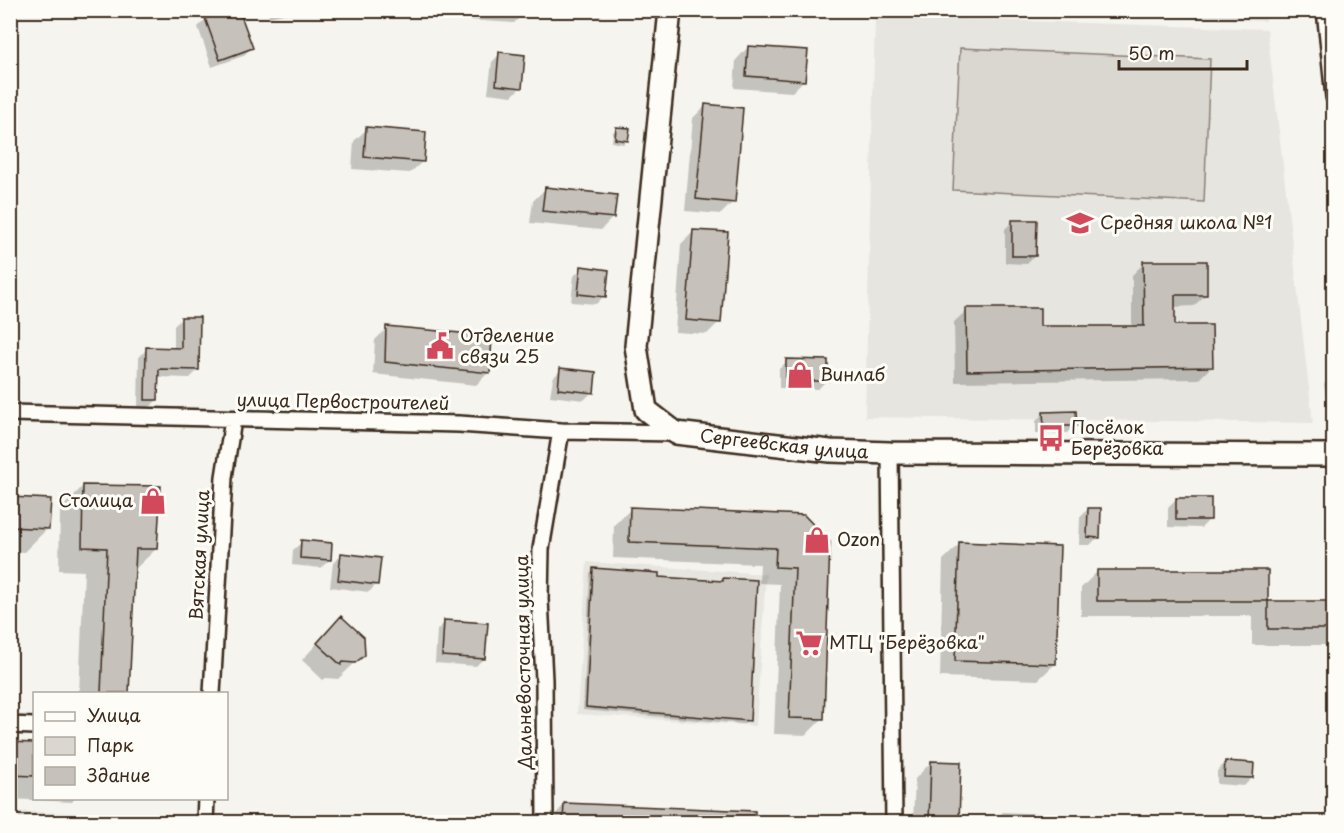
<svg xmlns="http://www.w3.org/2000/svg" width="1344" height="833" viewBox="0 0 1344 833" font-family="'Playpen Sans',sans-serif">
  <rect width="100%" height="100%" fill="#f5f4ee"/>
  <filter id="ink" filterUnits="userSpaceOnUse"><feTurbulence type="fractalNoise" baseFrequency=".0167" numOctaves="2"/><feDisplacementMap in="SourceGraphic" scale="12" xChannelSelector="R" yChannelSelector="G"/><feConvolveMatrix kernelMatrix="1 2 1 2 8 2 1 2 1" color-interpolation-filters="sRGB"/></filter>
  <g filter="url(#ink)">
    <path fill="#e7e5df" d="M1265,11L1266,21L988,11L1265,10Z
      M875,16L1267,29L1313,423L865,417Z
      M587,562L766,574L756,726L577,714Z
      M11,811L176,817V822H11Z"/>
    <path fill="#dad6d0" stroke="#8a8077" stroke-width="1.5" d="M960,48L1210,59L1204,202L953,190Z"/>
    <path fill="#0003" d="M268,10L270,13L302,10L269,17Z
      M438,10H527L514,23L438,18Z
      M553,10H606L600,17L553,13Z
      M206,19L251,48L243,56L212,67L198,27Z
      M748,47L804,80L792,92L734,88L736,60Z
      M500,54L520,88L512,96L488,93L492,62Z
      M705,106L733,202L721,214L685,211L693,118Z
      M617,128L627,140L623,144L612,142L613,132Z
      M367,129L423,161L410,173L352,169L354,141Z
      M545,189L613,217L601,230L530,223L533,201Z
      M1013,221L1035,256L1027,264L1005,263V229Z
      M694,231L719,322L707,334L675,332L681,244Z
      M1144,263L1206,294L1194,306L1173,307V327L1211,367L1199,379L955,382L954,322L967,310L1039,328L1132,327V275Z
      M582,268L604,296L596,304L571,302L574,276Z
      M182,318L198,370L190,378L157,377V400L149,408L138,407L139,357L147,349H174V326Z
      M387,328L488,373L476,385L373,374L375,340Z
      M787,361L826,381L818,389L779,388V369Z
      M561,370L592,392L584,400L550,396L553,378Z
      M1334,379V400L1327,401L1324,384L1328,380Z
      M1044,413L1075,425L1067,433L1036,434V421Z
      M83,486L156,549L133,571L127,694H79L84,571L59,570L60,510Z
      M10,499L48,528L24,552L10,551Z
      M1176,499L1210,519L1201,528L1168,527V507Z
      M631,509L803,516L822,719L806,735L774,734L780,584L759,583L760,564L613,558L614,525Z
      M1088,509L1098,537L1090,545H1079L1080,517Z
      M302,542L330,559L321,568L292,565L293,550Z
      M960,544L1055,664L1038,680L940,677L943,560Z
      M342,555L377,584L369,592L330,587L333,563Z
      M594,570L657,579L721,582L724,580L748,720L744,724L583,710L590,573Z
      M1097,572H1266V602H1334V645H1252V616H1081V588Z
      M445,622L484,658L476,666L435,663L437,630Z
      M325,635L363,655L338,679L326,678L323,680L302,660Z
      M10,744L34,745V798H75L72,802L10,799Z
      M931,762L959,763L957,822H913L915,779Z
      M1225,763L1252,778L1244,786L1217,784V771Z
      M564,805L743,812V822H548Z
      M1003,812L1219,822H993Z"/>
    <path fill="#c7c1bb" stroke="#3b2a1e" stroke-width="1.5" d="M224,10H239L253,48L220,60L205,18Z
      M748,46L808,50L805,81L746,76Z
      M499,52L525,55L522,88L496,85Z
      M705,104L743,108L735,203L696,199Z
      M366,127L426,132L424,162L364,157Z
      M616,127L630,128L628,141L615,139Z
      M545,187L617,195L614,218L542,211Z
      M1012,220H1037L1036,256H1012Z
      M693,230L728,232L721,323L686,320Z
      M1143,261H1207V295H1175V325H1212L1213,367L967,371L966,308H1040V326H1144Z
      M581,266L609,270L606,297L578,294Z
      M181,317H200L199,370L159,369L158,400H145L146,347L181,348Z
      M386,326L492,336L490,373L385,362Z
      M786,359L828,360V381H786Z
      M560,368L596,372L594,393L558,389Z
      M1076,411L1077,426H1044L1043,412Z
      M83,485L161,486L157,549H136L129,693H101L107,548L82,547Z
      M10,497L51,499L49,529L10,527Z
      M1176,498H1211V520H1176Z
      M630,507L804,515L830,542L824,719L789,718L795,568L775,567L776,548L629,542Z
      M1088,508H1101L1100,538L1087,537Z
      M301,540L332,543L331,560L300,558Z
      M959,542L1060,546L1056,664L955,661Z
      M341,553L381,558L378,585L338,580Z
      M593,568L659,573V577L723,581V578L757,580L750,721L586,707Z
      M1097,570H1268V601H1097Z
      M1268,601H1334V629H1268Z
      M341,616L364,637L365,655L355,663L343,662L341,665L317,643Z
      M444,620L488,623L485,659L442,656Z
      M10,742L34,743V776L10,775Z
      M931,761L961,762L959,822H929Z
      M1225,761L1254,763L1253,778L1224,777Z
      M564,803L755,811V822H563Z"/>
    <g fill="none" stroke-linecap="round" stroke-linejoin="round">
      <defs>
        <path id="minor" d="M1325,10L1334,97
          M10,413L459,424L561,431L676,433
          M890,453L894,822
          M212,694L224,477L233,420
          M10,725L34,726
          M205,822L206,798
          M545,822L544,680L540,599L541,549L561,431"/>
        <g id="secondary">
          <path id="s1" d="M670,10L636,346L646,410L676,433L830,451L890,453L1334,455"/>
        </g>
      </defs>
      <use href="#minor" stroke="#3b2a1e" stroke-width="20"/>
      <use href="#secondary" stroke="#3b2a1e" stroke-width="26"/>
      <use href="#minor" stroke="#fdfcf7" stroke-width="15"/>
      <use href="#secondary" stroke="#fdfcf7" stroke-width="21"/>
    </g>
  </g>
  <defs>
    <symbol id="school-bare" viewBox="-9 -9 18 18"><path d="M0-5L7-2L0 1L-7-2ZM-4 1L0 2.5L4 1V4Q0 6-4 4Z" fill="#d1495b" stroke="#fdfcf7" stroke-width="2.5" paint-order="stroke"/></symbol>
    <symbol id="civic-bare" viewBox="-9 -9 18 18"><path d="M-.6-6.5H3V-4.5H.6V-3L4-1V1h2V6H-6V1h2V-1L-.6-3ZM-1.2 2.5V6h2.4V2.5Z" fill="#d1495b" stroke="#fdfcf7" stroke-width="2.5" paint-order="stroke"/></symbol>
    <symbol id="shop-bare" viewBox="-9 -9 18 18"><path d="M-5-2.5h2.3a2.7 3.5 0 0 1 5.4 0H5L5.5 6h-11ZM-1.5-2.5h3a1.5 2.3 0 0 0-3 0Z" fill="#d1495b" stroke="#fdfcf7" stroke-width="2.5" paint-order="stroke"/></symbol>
    <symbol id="bus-bare" viewBox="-9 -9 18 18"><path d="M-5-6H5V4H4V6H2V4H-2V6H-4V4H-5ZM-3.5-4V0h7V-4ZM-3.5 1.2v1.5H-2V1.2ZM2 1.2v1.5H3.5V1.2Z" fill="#d1495b" stroke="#fdfcf7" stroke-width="2.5" paint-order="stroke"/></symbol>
    <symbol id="supermarket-bare" viewBox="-9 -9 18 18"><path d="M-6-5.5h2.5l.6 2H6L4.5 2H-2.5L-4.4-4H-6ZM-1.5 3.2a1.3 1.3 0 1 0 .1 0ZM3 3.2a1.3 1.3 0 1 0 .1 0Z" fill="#d1495b" stroke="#fdfcf7" stroke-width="2.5" paint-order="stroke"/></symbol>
  </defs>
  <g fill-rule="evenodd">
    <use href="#school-bare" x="1061" y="204" width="38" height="38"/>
    <use href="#civic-bare" x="421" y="327" width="38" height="38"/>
    <use href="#shop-bare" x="781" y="356" width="38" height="38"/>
    <use href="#bus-bare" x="1032" y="419" width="38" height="38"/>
    <use href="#shop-bare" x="134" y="482" width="38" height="38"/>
    <use href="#shop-bare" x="798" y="521" width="38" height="38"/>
    <use href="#supermarket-bare" x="790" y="624" width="38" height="38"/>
  </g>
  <g text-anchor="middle" stroke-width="6" stroke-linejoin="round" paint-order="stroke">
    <g font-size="18" fill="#3b2a1e" stroke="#fdfcf7" text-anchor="start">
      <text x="1100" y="229">Средняя школа №1</text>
      <text x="460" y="342">Отделение<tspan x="460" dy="21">связи 25</tspan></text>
      <text x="820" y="381">Винлаб</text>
      <text x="1071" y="434">Посёлок<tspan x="1071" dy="21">Берёзовка</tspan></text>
      <text x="133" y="507" text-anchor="end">Столица</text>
      <text x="837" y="546">Ozon</text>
      <text x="829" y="649">МТЦ "Берёзовка"</text>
    </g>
    <g font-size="18" fill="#3b2a1e" stroke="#fdfcf7">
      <text transform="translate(343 402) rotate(1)" y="6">улица Первостроителей</text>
      <text dy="6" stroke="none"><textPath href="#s1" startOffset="549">Сергеевская улица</textPath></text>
      <text transform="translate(200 555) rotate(-87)" y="6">Вятская улица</text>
      <text transform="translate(524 662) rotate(-91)" y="6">Дальневосточная улица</text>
    </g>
  </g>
  <rect width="1344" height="833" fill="none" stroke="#fdfcf7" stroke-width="36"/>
  <rect x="18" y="18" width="1308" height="797" fill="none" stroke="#3b2a1e" stroke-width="2" filter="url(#ink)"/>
  <rect x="33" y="692" width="195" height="108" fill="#fdfcf7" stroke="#afa8a0" stroke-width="1.5"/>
  <rect x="45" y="712" width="30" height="9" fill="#fdfcf7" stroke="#afa8a0" stroke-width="1.5"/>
  <text x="87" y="722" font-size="18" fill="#3b2a1e">Улица</text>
  <rect x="45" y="737" width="30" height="18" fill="#dad6d0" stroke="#afa8a0" stroke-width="1.5"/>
  <text x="87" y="752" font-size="18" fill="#3b2a1e">Парк</text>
  <rect x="45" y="767" width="30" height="18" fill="#c7c1bb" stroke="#afa8a0" stroke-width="1.5"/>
  <text x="87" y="782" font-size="18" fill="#3b2a1e">Здание</text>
  <path d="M1119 60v9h128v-9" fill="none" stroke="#3b2a1e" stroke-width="3"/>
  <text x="1128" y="60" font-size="18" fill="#3b2a1e" stroke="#fdfcf7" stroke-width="4.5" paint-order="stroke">50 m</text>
</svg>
